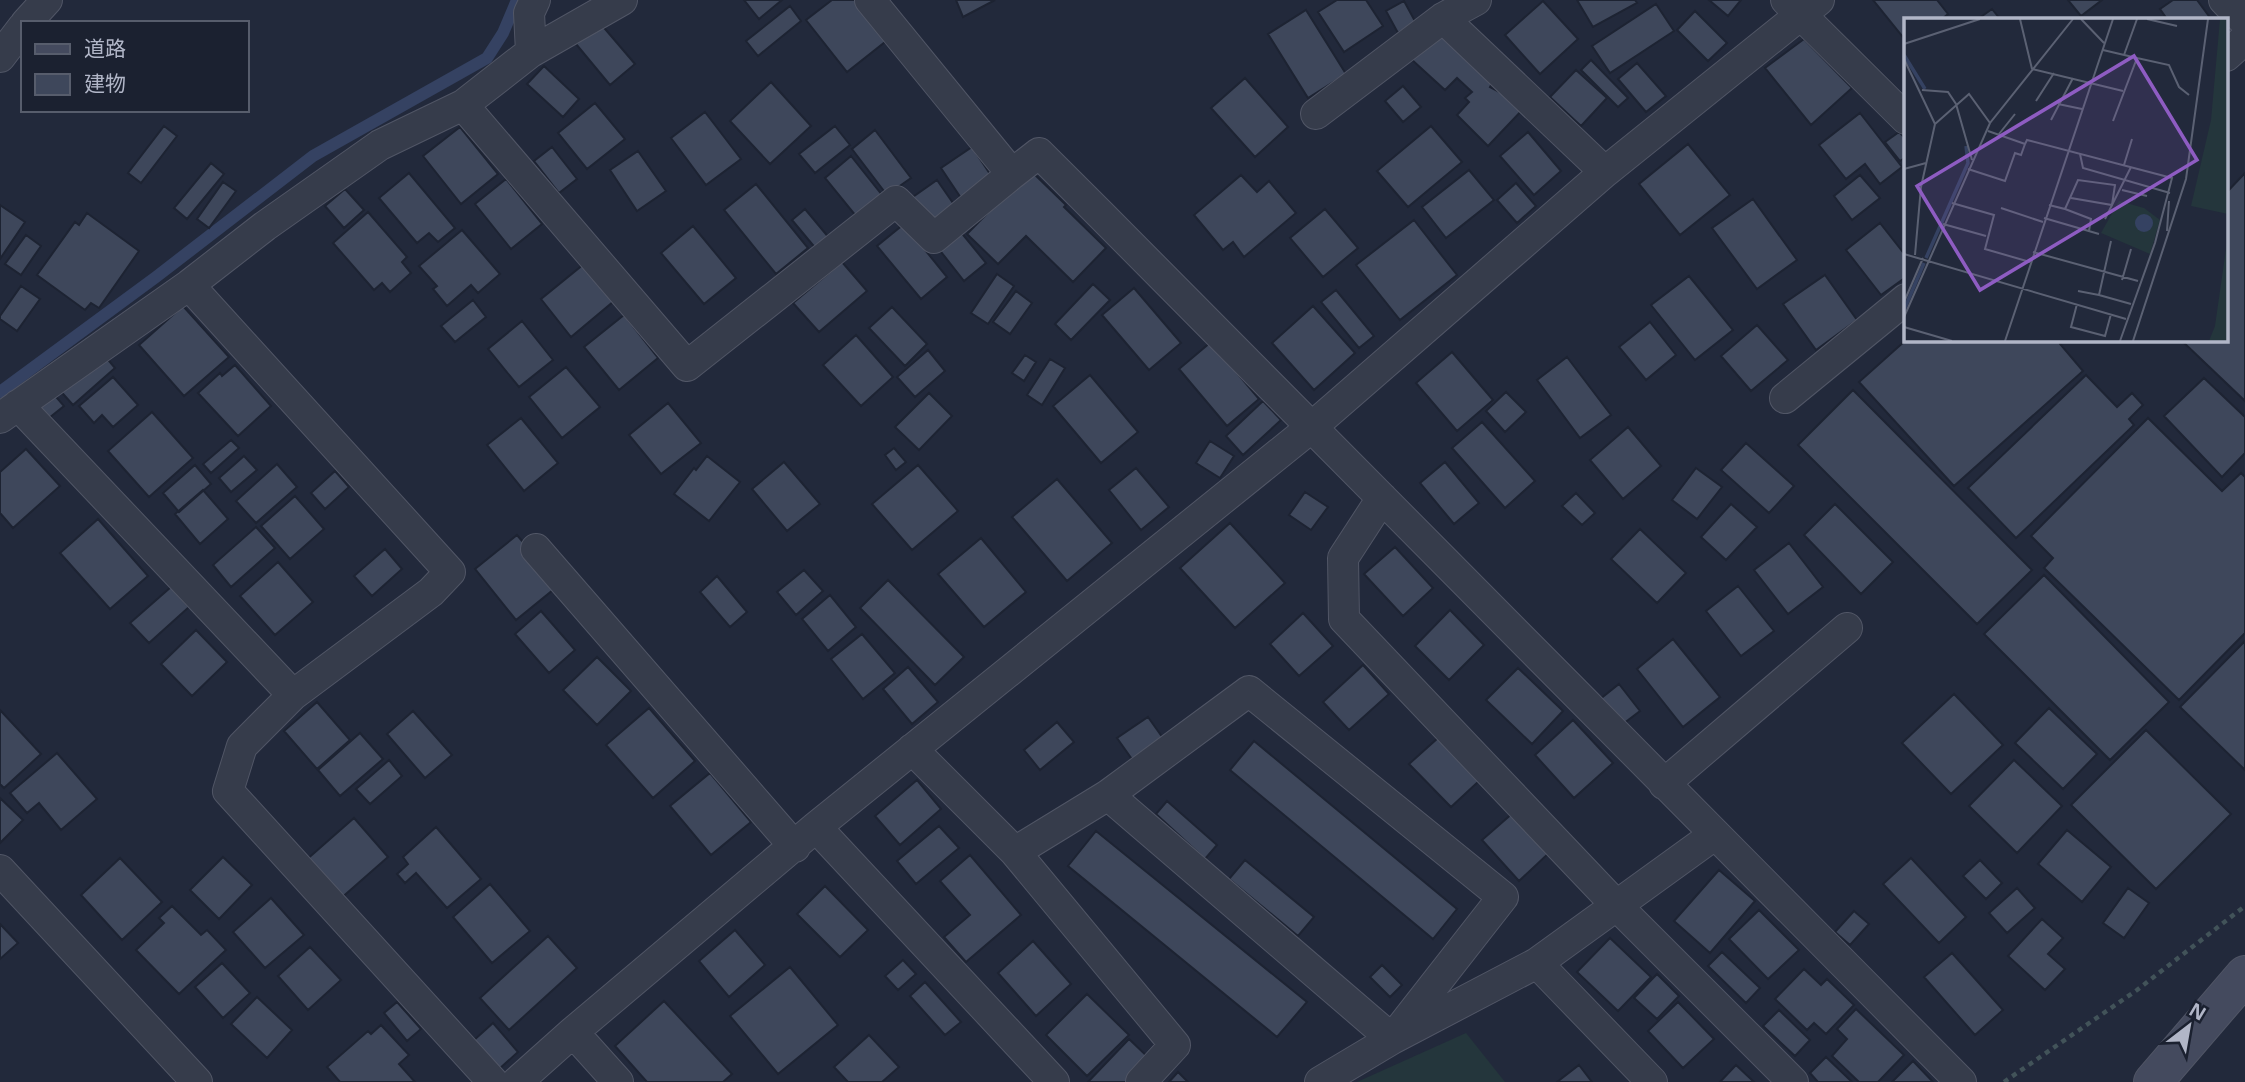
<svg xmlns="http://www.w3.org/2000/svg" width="2245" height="1082" viewBox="0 0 2245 1082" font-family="'Noto Sans','Noto Sans JP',sans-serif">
  <rect width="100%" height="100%" fill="#22293b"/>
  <path fill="#24363c" d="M1466,1033L1505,1082H1357Z"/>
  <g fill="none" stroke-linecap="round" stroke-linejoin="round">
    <path stroke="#354262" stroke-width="12" d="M0,392L156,277L313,156L487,58L503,33L517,0"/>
  </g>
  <path fill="#3e475b" stroke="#1d2332" stroke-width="2" d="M744,0H782L759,19Z
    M832,0H861L890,38L847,72L806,20Z
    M956,0H995L963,17Z
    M1337,0H1366L1383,26L1344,52L1318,12Z
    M1577,0H1635L1637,3L1593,27Z
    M1709,0H1741L1728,16Z
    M1873,0H1937L1948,14L1942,19H1906V41Z
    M2068,0H2102L2081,16Z
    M2173,0H2197L2211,19H2167L2160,9Z
    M1404,1L1416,23L1398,33L1386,11Z
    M1543,1L1578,39L1540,74L1505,35Z
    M1656,4L1674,31L1610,73L1592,46Z
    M790,6L801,21L758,56L746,41Z
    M1992,9L2000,19H1978Z
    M1306,10L1346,74L1308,98L1268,34Z
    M1695,11L1727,43L1708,61L1677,30Z
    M600,23L635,64L610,85L576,44Z
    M1444,24L1497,74L1490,87L1526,106L1488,146L1457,115L1469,102L1465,98L1472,92L1457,78L1445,90L1411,59Z
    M1804,39L1852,88L1811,125L1765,68Z
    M1591,60L1628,98L1618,107L1581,70Z
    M1637,63L1666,96L1646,112L1618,79Z
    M544,66L579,99L563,117L527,84Z
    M1576,70L1607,98L1581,126L1550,97Z
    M1245,78L1288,127L1255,157L1211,108Z
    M771,82L811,126L770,164L730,121Z
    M1403,86L1421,107L1403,122L1385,101Z
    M595,103L625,139L587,169L558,133Z
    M705,112L741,159L706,185L671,138Z
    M1860,113L1902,167L1880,184L1865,164L1846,179L1819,145Z
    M164,126L177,136L141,183L128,173Z
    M835,126L850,145L815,173L799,154Z
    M1431,126L1462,162L1408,207L1377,171Z
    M460,127L498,174L461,204L423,156Z
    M875,130L911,178L887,195L852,149Z
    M1528,132L1561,171L1534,195L1500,156Z
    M1899,132L1906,139V157L1900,161L1885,142Z
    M1688,144L1730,195L1680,235L1639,184Z
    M552,147L577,179L559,193L534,161Z
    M972,147L992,177L961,198L941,168Z
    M638,151L666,191L637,211L610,170Z
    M851,156L886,200L860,221L825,178Z
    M211,163L224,174L187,219L174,208Z
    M1030,170L1066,205L1064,207L1106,248L1073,282L1026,236L998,264L967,234Z
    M1469,170L1494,200L1446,238L1422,207Z
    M409,173L455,228L438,242L429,233L417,243L379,198Z
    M2245,173V401L2181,340H2226V193Z
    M1241,175L1257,192L1269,181L1296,213L1244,257L1233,242L1223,250L1194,215Z
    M1860,175L1880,198L1852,220L1834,196Z
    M506,179L542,224L511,249L475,204Z
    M937,180L955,206L928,225L910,199Z
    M223,182L236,191L209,228L197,219Z
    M1516,183L1536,206L1517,223L1497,200Z
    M756,184L808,248L776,274L724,210Z
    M345,189L364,210L344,228L325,206Z
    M1753,199L1797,260L1757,289L1712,228Z
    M0,205L25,222L0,259Z
    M805,209L830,239L817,250L792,220Z
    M1325,209L1358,248L1323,277L1290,238Z
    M368,212L407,257L402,262L411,273L390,292L382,283L374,290L333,243Z
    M87,213L139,251L99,308L91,303L85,310L37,275L75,222L79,225Z
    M1414,220L1457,275L1400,320L1356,265Z
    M1880,223L1906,256V277L1881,295L1846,250Z
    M904,224L947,277L921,299L877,246Z
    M693,226L736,278L704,304L661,253Z
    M462,230L500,274L478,293L471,285L447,306L433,289L437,286L419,266Z
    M960,231L986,263L964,281L938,248Z
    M26,235L41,246L21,275L5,264Z
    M842,262L867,291L819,332L793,303Z
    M584,264L614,301L571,337L541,299Z
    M997,274L1014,286L988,324L971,313Z
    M1825,275L1857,320L1816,350L1783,304Z
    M1689,276L1733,330L1695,360L1651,305Z
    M1093,284L1110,300L1071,340L1055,324Z
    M21,286L40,299L17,331L0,319V316Z
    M1134,288L1181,343L1149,370L1102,315Z
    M1336,290L1374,336L1359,348L1321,302Z
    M1016,291L1032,303L1010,334L993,322Z
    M473,300L486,317L455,342L441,326Z
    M183,306L229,357L184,396L139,345Z
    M1313,306L1355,353L1314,390L1272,343Z
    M892,307L927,344L905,366L869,328Z
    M624,315L658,358L619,390L584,347Z
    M522,321L553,360L519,387L488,349Z
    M1650,322L1676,355L1646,380L1619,347Z
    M1757,325L1788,360L1751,391L1721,356Z
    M856,335L893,377L861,406L823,365Z
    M1906,340H2065L2060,344L2083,371L1954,486L1859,382Z
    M1211,342L1259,399L1227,426L1179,369Z
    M99,349L115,368L73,405L56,386Z
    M928,350L945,371L915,397L897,377Z
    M1452,352L1493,400L1457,431L1416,383Z
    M1025,355L1036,362L1024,381L1012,373Z
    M1567,357L1611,415L1580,438L1537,380Z
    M1050,359L1065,368L1042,405L1027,395Z
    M235,365L271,406L238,436L198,393L220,373L222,376Z
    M566,367L600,407L562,438L529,397Z
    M1090,375L1138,432L1101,463L1053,406Z
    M2086,375L2117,407L2132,393L2143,405L2129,419L2134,425L2016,538L1968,488Z
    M113,377L138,405L113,427L102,415L94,423L79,406Z
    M2204,378L2245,417V453L2222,477L2164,416Z
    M1853,390L2032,570L1977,624L1798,445Z
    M51,391L64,406L44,422L31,408Z
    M1506,392L1526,412L1505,432L1486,411Z
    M929,393L952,416L919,450L895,427Z
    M1263,401L1281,420L1243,455L1226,436Z
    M668,403L701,443L661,474L629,435Z
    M152,412L193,458L149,497L108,451Z
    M521,418L558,463L524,491L487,445Z
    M2148,418L2222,491L2241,473L2245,477V633L2179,700L2044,568L2053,558L2031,536Z
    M1482,422L1535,481L1505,508L1452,448Z
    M1628,427L1661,466L1623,499L1590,460Z
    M231,440L239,448L211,473L203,464Z
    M1210,441L1234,456L1220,478L1196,463Z
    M1746,443L1794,486L1769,513L1721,470Z
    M894,448L906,462L896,470L885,455Z
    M26,449L60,486L13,528L0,513V472Z
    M244,456L257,470L231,492L219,478Z
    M707,456L740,482L709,521L674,494L694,468L696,470Z
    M784,462L820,504L787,531L752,489Z
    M1445,462L1479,503L1454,524L1420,483Z
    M277,464L297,487L256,523L236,501Z
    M195,465L211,484L179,512L163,493Z
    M918,465L958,511L912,550L872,504Z
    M1136,468L1169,507L1141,530L1109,490Z
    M1696,468L1722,487L1697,519L1672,500Z
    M335,471L349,487L325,509L311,493Z
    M1057,479L1112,543L1067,581L1012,517Z
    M203,490L228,519L200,544L175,514Z
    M1305,492L1328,507L1311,530L1289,515Z
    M1576,493L1595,513L1582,525L1562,506Z
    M295,496L324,529L290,559L261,526Z
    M1731,504L1757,527L1726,560L1701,537Z
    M1835,504L1893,562L1861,594L1804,535Z
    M98,519L148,576L110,609L60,553Z
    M1230,523L1285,583L1235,628L1180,568Z
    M256,527L275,548L231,587L213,565Z
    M1640,529L1686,573L1657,603L1611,559Z
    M517,535L559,585L516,620L475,569Z
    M981,538L1026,592L984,627L938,574Z
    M1789,543L1823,587L1788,614L1754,570Z
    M1395,547L1433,588L1403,616L1364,574Z
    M385,549L402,569L372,596L354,576Z
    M278,562L313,602L275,635L240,596Z
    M804,570L823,591L796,615L777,592Z
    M2044,575L2169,702L2110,760L1984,634Z
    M717,576L747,612L730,627L700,592Z
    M888,580L964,657L935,685L860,608Z
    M1738,586L1774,631L1741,656L1706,611Z
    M171,587L189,607L149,643L130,623Z
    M830,595L856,627L828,651L802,619Z
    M1450,610L1484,645L1449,680L1415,646Z
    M541,611L575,650L549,673L515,634Z
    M1303,613L1333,646L1299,676L1270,644Z
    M196,630L227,662L192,696L161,664Z
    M862,634L895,673L863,699L831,659Z
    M1673,639L1720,697L1683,727L1637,669Z
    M2245,641V770L2180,707Z
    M597,657L631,691L597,725L563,690Z
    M1363,665L1389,694L1349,730L1323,702Z
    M908,667L938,702L912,724L883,689Z
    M1518,668L1563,711L1532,744L1486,700Z
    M1619,684L1640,711L1619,727L1599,700Z
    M1954,694L2003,745L1951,794L1902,743Z
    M317,702L350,740L317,769L284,731Z
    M649,708L695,761L653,798L606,745Z
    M2049,708L2097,754L2063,789L2015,743Z
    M0,710L41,754L4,788L0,784Z
    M413,711L452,755L425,778L387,734Z
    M1148,717L1165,741L1134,762L1117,738Z
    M1573,720L1613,763L1574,798L1535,755Z
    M1057,722L1074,742L1040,770L1024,750Z
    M2146,730L2231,814L2156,889L2071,805Z
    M360,733L383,759L340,796L318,770Z
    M1438,738L1479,781L1451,807L1409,764Z
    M1254,741L1457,909L1433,939L1230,770Z
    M57,753L97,799L61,830L39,803L27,813L10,793Z
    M389,760L402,776L370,804L356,789Z
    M2014,760L2062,806L2017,853L1969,806Z
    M710,773L751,822L711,855L670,806Z
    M917,780L941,809L900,845L875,816Z
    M0,798L23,820L0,843Z
    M1167,801L1217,845L1205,859L1156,814Z
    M1514,812L1550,852L1519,881L1482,840Z
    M354,818L388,857L339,900L305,861Z
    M939,826L959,848L916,884L897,861Z
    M436,827L481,879L447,908L416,873L405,883L397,874L408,864L403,857Z
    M2067,830L2111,867L2082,902L2038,864Z
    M1096,831L1307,1002L1277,1037L1068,866Z
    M970,855L1021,915L966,962L944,937L970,915L940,881Z
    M223,857L252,885L219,919L190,890Z
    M120,858L162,902L122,940L81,895Z
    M1911,858L1966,917L1939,943L1883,884Z
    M1245,860L1314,917L1298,936L1229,879Z
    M1980,860L2002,883L1986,899L1963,876Z
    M1719,870L1755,901L1710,953L1674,921Z
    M490,884L530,931L492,963L453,917Z
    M825,886L868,930L840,957L797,914Z
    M2017,888L2035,908L2007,933L1989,913Z
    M2128,888L2149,903L2124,938L2103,923Z
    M271,898L304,935L265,968L233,932Z
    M172,906L201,935L207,930L226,950L179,994L136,950L164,923L159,918Z
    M1759,910L1799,950L1768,979L1729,939Z
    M1854,911L1869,924L1850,945L1835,932Z
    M2042,919L2063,938L2048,954L2065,969L2045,990L2008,956Z
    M0,924L18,943L0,959Z
    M735,930L765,965L729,997L699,961Z
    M548,936L577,968L509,1030L480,998Z
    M1610,938L1651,977L1618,1011L1577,972Z
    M1033,941L1071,984L1036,1016L998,973Z
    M310,947L341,980L308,1010L278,976Z
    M1722,952L1760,988L1746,1003L1708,966Z
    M1952,953L2003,1010L1975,1035L1924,977Z
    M903,960L916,974L898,990L885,976Z
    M222,963L250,993L223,1018L195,987Z
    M1382,965L1402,985L1390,997L1370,977Z
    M790,967L838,1025L778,1074L730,1016Z
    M1804,969L1821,985L1827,979L1854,1005L1826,1034L1814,1023L1807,1030L1775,999Z
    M1657,974L1679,996L1657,1019L1634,998Z
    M925,982L961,1022L945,1035L910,996Z
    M1087,994L1129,1035L1087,1076L1046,1035Z
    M257,997L292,1030L267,1058L231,1024Z
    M664,1001L732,1074L723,1082H647L615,1046Z
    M397,1002L421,1029L407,1041L384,1013Z
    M1678,1002L1714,1039L1683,1068L1648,1031Z
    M1856,1009L1904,1055L1878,1082H1859L1832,1056L1847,1039L1837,1029Z
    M1779,1010L1810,1040L1795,1056L1763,1026Z
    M493,1023L518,1052L498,1070L473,1041Z
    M381,1025L409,1055L399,1064L415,1082H340L327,1067L368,1031L371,1034Z
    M869,1035L899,1067L882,1082H848L834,1067Z
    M1129,1039L1152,1061L1132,1082H1088Z
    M1826,1057L1852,1082H1818L1810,1073Z
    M1913,1061L1933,1082H1892Z
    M1579,1065L1592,1082H1557Z
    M1736,1065L1754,1082H1720Z
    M1178,1072L1188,1082H1169Z"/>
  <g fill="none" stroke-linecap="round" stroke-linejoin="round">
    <defs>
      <path id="street" d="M870,0L1012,174L1039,153C1348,461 1653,773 1961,1082
        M1786,0L1906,119
        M2224,0L2245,22
        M1443,18L1605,172
        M26,23L47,0
        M531,52L529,13L535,0
        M2226,56L2245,39
        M0,57L23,27
        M463,105L687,366L896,201L934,238L1012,174
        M1316,114L1443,18L1476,0
        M189,285L450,572L431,592L293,695L242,746L228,791L493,1082
        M1785,398L1906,299
        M18,405L293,695
        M0,418L189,285L265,226L380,145L463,105L531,52L622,0
        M1382,498L1343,558L1344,619L1617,906L1793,1082
        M536,549L795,847
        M912,749L1015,852L1108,795L1249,691L1503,897L1392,1039L1108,795
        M1664,784L1847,628
        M816,827L1054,1082
        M1015,852L1175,1045L1141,1082
        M0,870L197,1082
        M1537,963L1652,1082
        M573,1032L618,1082
        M517,1082L573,1032L816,827L1313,426L1605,172L1819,0
        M1320,1082L1392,1039L1537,963L1714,835"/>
      <path id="secondary" d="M2153,1082L2245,975"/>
    </defs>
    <use href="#street" stroke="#515666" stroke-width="32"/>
    <use href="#secondary" stroke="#515666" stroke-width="40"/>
    <path stroke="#425359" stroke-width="4.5" stroke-dasharray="5 5" stroke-linecap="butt" d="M2004,1082L2137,990L2245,906"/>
    <use href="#street" stroke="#363c4b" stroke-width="30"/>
    <use href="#secondary" stroke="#444a5e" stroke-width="38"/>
  </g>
  <g transform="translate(1904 18)">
    <rect width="324" height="324" fill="#22293b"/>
    <path d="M316,1H324V196L287,188L307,102ZM215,183L240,190L256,202L246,236L197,215ZM324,217V323H305L311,308Z" fill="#24363c"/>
    <path d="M231 205a9 9 0 1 1 18 0a9 9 0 1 1-18 0Z" fill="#354262"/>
    <path fill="none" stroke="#354262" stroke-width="3.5" d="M0,37L21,71M22,240L64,145L62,128M0,292L20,245"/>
    <path fill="none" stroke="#5b6173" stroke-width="2" d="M116,1L128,51M177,1L200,25M243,1L273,8M0,26L76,1M199,32L233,40L209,103M220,37L233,1M233,40L265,47L275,69L285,77M0,41L31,106M128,51L219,73M18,72L44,74L52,86L68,142M132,83L150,55M154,86L178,91M147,102L169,60M84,113L121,126L123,122L268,160L251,225L216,323M95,116L111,96M176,136L179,150L266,175M220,147L228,121M0,151L22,145M64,151L101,163L111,135L117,137L121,126M218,172L243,178M48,185L90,197L81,231L126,244M145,187L161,191L174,162L211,167L208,187L167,180M97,190L139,204M161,191L187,201L185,213M140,200L195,216M201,201L227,149M39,206L82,218M263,213L265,183M207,223L195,277L227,286M129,234L234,263M0,236L222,301M11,237L17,169L31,106L65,76L86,105M218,262L227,231M174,273L195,277M0,284L19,240M173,286L167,309L201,318L207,296M0,299L86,105L169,1M0,309L48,323M101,323L209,1M229,323L282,161L304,1"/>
    <path fill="#8e5cc2" fill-opacity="0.15" stroke="#8e5cc2" stroke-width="3.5" d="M230,38L293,142L76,272L13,168Z"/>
    <rect width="324" height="324" fill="none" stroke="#b1b6c7" stroke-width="3.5"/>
  </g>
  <rect x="21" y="21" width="228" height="91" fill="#1b2130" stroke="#575d6c" stroke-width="2"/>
  <rect x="35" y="44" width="35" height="10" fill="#444a5e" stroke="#575d6c" stroke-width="2"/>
  <text x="84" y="56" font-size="21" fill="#b1b6c7">道路</text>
  <rect x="35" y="74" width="35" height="21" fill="#3e475b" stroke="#575d6c" stroke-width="2"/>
  <text x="84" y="91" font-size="21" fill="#b1b6c7">建物</text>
  <g transform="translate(2189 1026) rotate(31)" stroke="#1b2130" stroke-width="5" paint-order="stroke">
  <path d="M0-5L12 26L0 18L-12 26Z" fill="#b1b6c7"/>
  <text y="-10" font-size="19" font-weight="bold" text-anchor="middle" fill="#b1b6c7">N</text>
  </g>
</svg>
